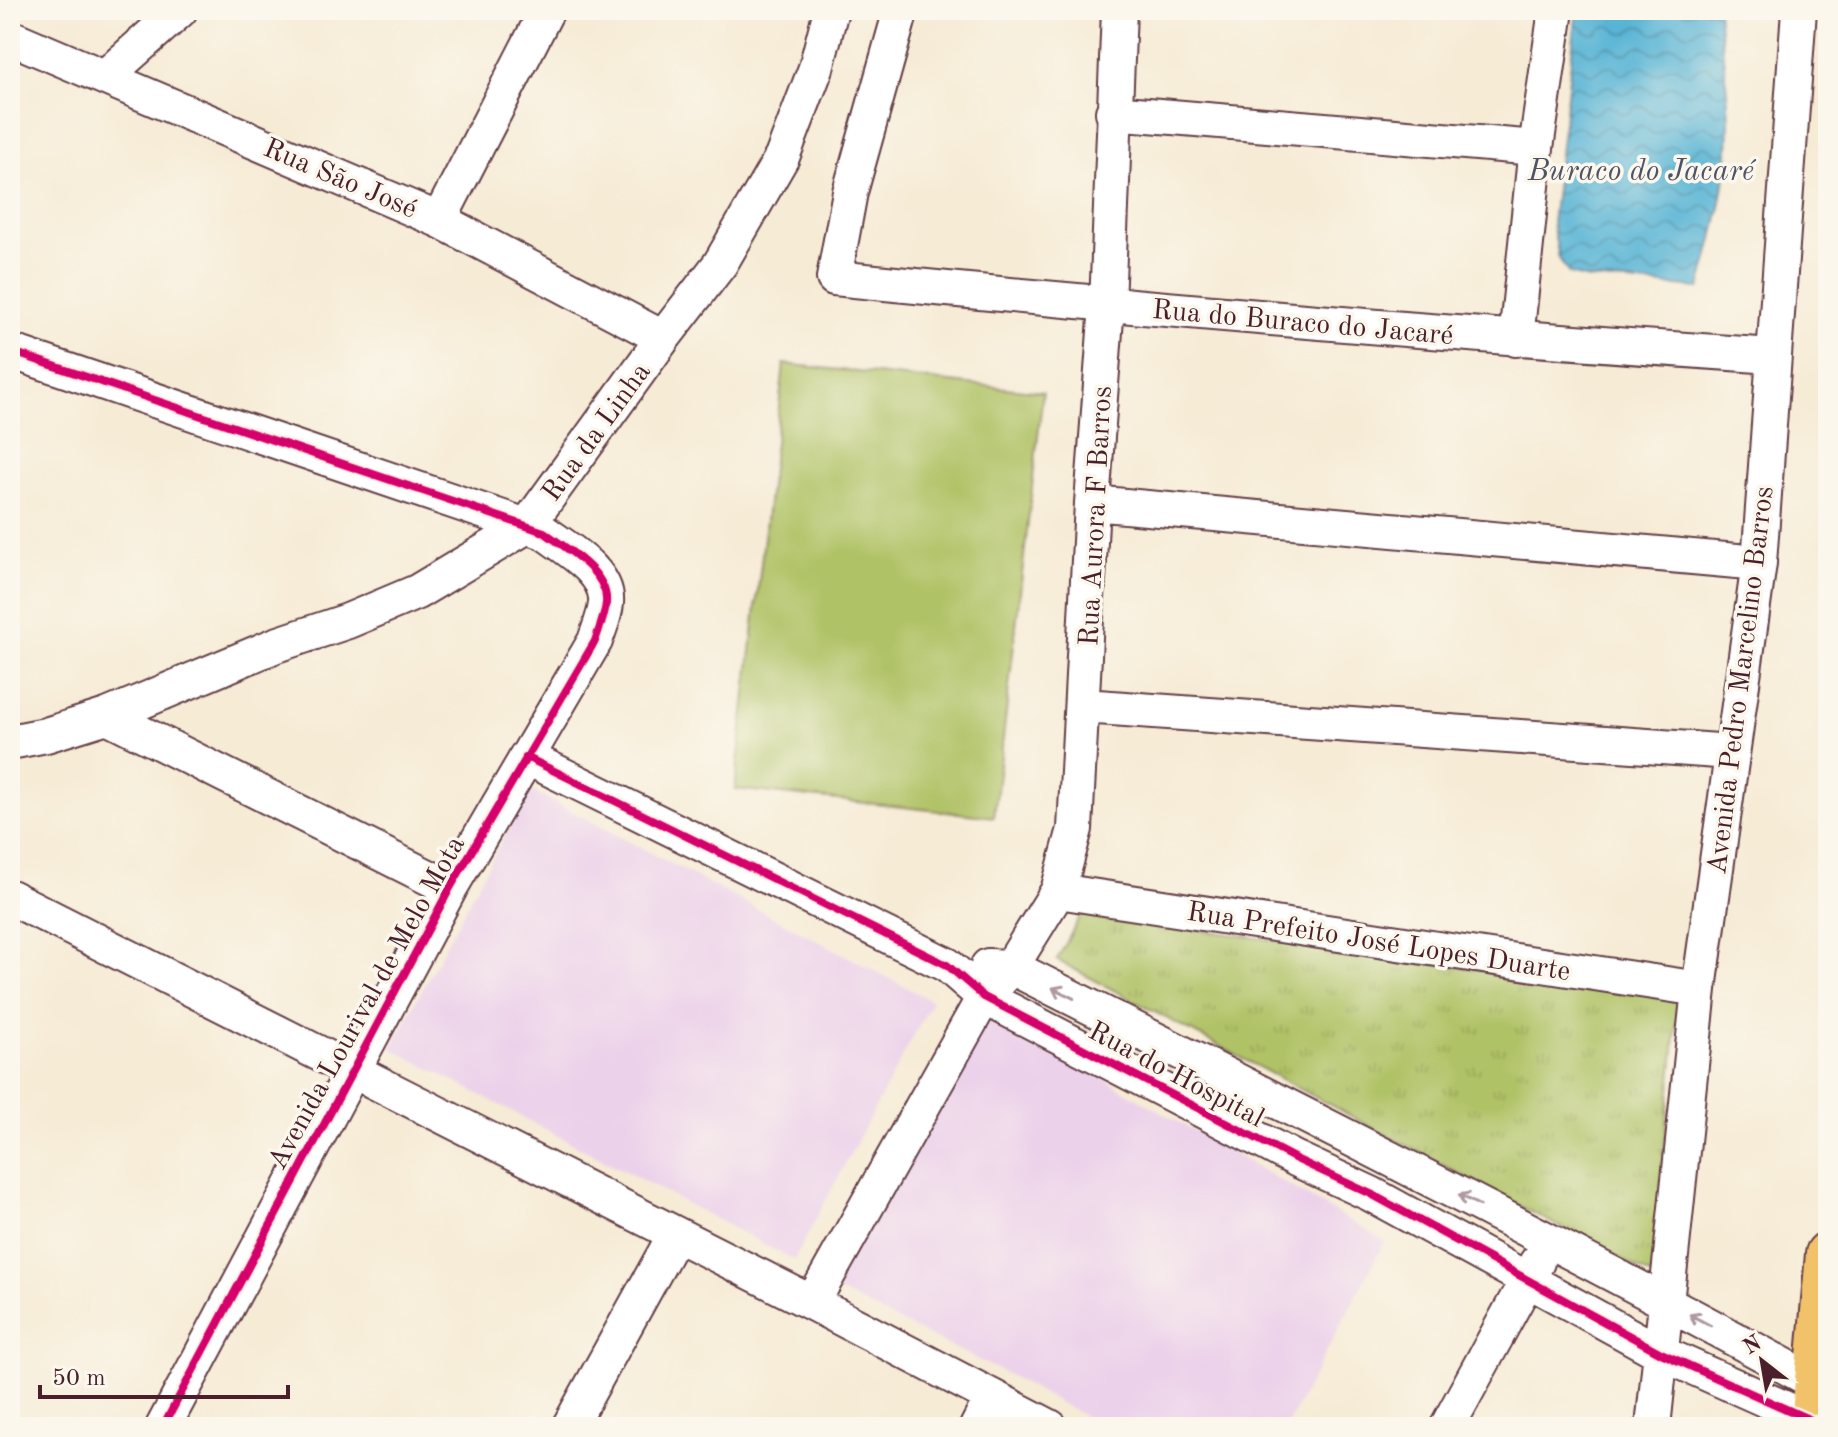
<svg xmlns="http://www.w3.org/2000/svg" width="1838" height="1437" viewBox="0 0 1838 1437" font-family="'Old Standard TT',serif">
  <defs>
    <pattern id="grass-tufts" width="24" height="20" patternUnits="userSpaceOnUse" patternTransform="scale(2)"><rect width="24" height="20" fill="#b0c266"/><path d="M3 7l-1-3M5 7V3M7 7l1-3M15 17l-1-3M17 17v-4M19 17l1-3" fill="none" stroke="#99a659"/></pattern>
    <pattern id="water-waves" width="16" height="10" patternUnits="userSpaceOnUse" patternTransform="scale(2)"><rect width="16" height="10" fill="#57b4d5"/><path d="M0 5q4-4 8 0t8 0" fill="none" stroke="#4a92ad"/></pattern>
  </defs>
  <rect width="100%" height="100%" fill="#fbf7ec"/>
  <filter id="ink" filterUnits="userSpaceOnUse"><feTurbulence type="fractalNoise" baseFrequency=".0125" numOctaves="2"/><feDisplacementMap in="SourceGraphic" scale="16" xChannelSelector="R" yChannelSelector="G"/><feConvolveMatrix kernelMatrix="1 2 1 2 8 2 1 2 1" color-interpolation-filters="sRGB"/></filter>
  <filter id="wash" filterUnits="userSpaceOnUse"><feTurbulence type="fractalNoise" baseFrequency=".006" numOctaves="4" result="noise"/><feDisplacementMap in="SourceGraphic" scale="32" xChannelSelector="R" yChannelSelector="G"/><feGaussianBlur stdDeviation="1.8" result="paint"/><feColorMatrix in="noise" values="0 0 0 0 0 0 0 0 0 0 0 0 0 0 0 0 0 1.4 0 .05"/><feComposite in="paint" operator="in"/></filter>
  <g filter="url(#wash)">
    <rect width="100%" height="100%" fill="#f6ebd5"/>
    <path fill="#ecd1ea" d="M529,789L932,1001L794,1260L391,1048Z
      M986,1011L1385,1241L1286,1427H1104L1007,1374L831,1288Z"/>
    <path fill="url(#grass-tufts)" stroke="#7d7048" stroke-width="2" d="M1082,913L1679,998L1652,1276L1057,960Z"/>
    <path fill="#b0c266" stroke="#7d7048" stroke-width="2" d="M784,364L1043,392L994,817L735,789Z"/>
    <path fill="url(#water-waves)" stroke="#506a80" stroke-width="2" d="M1577,10H1718C1721,47 1728,85 1729,122C1729,178 1715,235 1700,288L1589,279L1569,274L1559,258L1552,223Z"/>
  </g>
  <g filter="url(#ink)">
    <g fill="none" stroke-linecap="round" stroke-linejoin="round">
      <defs>
        <path id="minor" d="M901,10L850,192L834,278C1146,309 1460,335 1773,356
          M10,37L439,220L663,338
          M106,76L180,10
          M1113,112L1536,148
          M439,220L547,10
          M1516,339L1536,148L1556,10
          M10,351L544,532C565,548 609,572 606,603C605,616 599,629 595,641L450,888L163,1427
          M1092,503L1759,563
          M1083,706L1732,752
          M107,716L450,888
          M10,742L46,735L107,716L276,645L348,621L417,592L527,526L663,338L720,264L782,157L816,68L831,10
          M526,757L947,965L984,997L1296,1159L1371,1194L1661,1353L1813,1421
          M1058,891L1699,989
          M10,897L812,1303L1050,1427
          M988,966L1011,967C1282,1103 1552,1239 1818,1384
          M812,1303L984,997L1011,967L1058,891L1075,829L1092,503L1107,305L1119,10
          M569,1427L675,1235
          M977,1427L992,1398
          M1447,1427L1537,1262
          M1653,1427L1699,989L1759,563L1799,10"/>
        <path id="major" d="M1813,1427L1828,1254"/>
      </defs>
      <use href="#minor" stroke="#643e44" stroke-width="38"/>
      <use href="#major" stroke="#643e44" stroke-width="48"/>
      <use href="#minor" stroke="#fff" stroke-width="34"/>
      <use href="#major" stroke="#f2c26a" stroke-width="44"/>
      <defs>
        <path id="cycleway" d="M10,351L544,532C565,548 609,572 606,603C605,616 599,629 595,641L450,888L163,1427
          M526,757L947,965L984,997L1296,1159L1371,1194L1661,1353L1813,1421"/>
      </defs>
      <use href="#cycleway" stroke="#fbf7ec" stroke-width="13"/>
      <use href="#cycleway" stroke="#d6006c" stroke-width="8"/>
    </g>
    <defs><path id="oneway-shaft" d="M-6 0H5M1.5-3L5.5 0L1.5 3" fill="none" stroke-width="1.6" stroke-linecap="round" stroke-linejoin="round" transform="scale(2)"/></defs>
    <g stroke="#ae9aa0">
      <use href="#oneway-shaft" transform="translate(1063 993) rotate(-153)"/>
      <use href="#oneway-shaft" transform="translate(1469 1200) rotate(-152)"/>
      <use href="#oneway-shaft" transform="translate(1700 1320) rotate(-152)"/>
    </g>
  </g>
  <g text-anchor="middle" stroke-width="7" stroke-linejoin="round" paint-order="stroke">
    <g font-size="28" fill="#4a1f2b" stroke="#fbf7ec">
      <text transform="translate(341 177) rotate(23)" y="10">Rua São José</text>
      <text transform="translate(1303 321) rotate(5)" y="10">Rua do Buraco do Jacaré</text>
      <text transform="translate(595 431) rotate(-54)" y="10">Rua da Linha</text>
      <text transform="translate(1094 516) rotate(-87)" y="10">Rua Aurora F Barros</text>
      <text transform="translate(1739 680) rotate(-83)" y="10">Avenida Pedro Marcelino Barros</text>
      <text transform="translate(1379 940) rotate(9)" y="10">Rua Prefeito José Lopes Duarte</text>
      <text transform="translate(365 1002) rotate(-61)" y="10">Avenida Lourival de Melo Mota</text>
      <text transform="translate(1177 1073) rotate(28)" y="10">Rua do Hospital</text>
    </g>
    <g font-size="30" font-style="italic" fill="#4f5366" stroke="#fbf7ec">
      <text x="1641" y="180">Buraco do Jacaré</text>
    </g>
  </g>
  <rect width="1838" height="1437" fill="none" stroke="#fbf7ec" stroke-width="40"/>
  <g transform="translate(1762 1361) rotate(329)" stroke="#fbf7ec" stroke-width="6" paint-order="stroke">
  <path d="M0-6L14 30L0 20L-14 30Z" fill="#4a1f2b"/>
  <text y="-12" font-size="22" font-weight="bold" text-anchor="middle" fill="#4a1f2b">N</text>
  </g>
  <path d="M40 1385v12h248v-12" fill="none" stroke="#4a1f2b" stroke-width="4"/>
  <text x="52" y="1385" font-size="24" fill="#4a1f2b" stroke="#fbf7ec" stroke-width="6" paint-order="stroke">50 m</text>
</svg>
